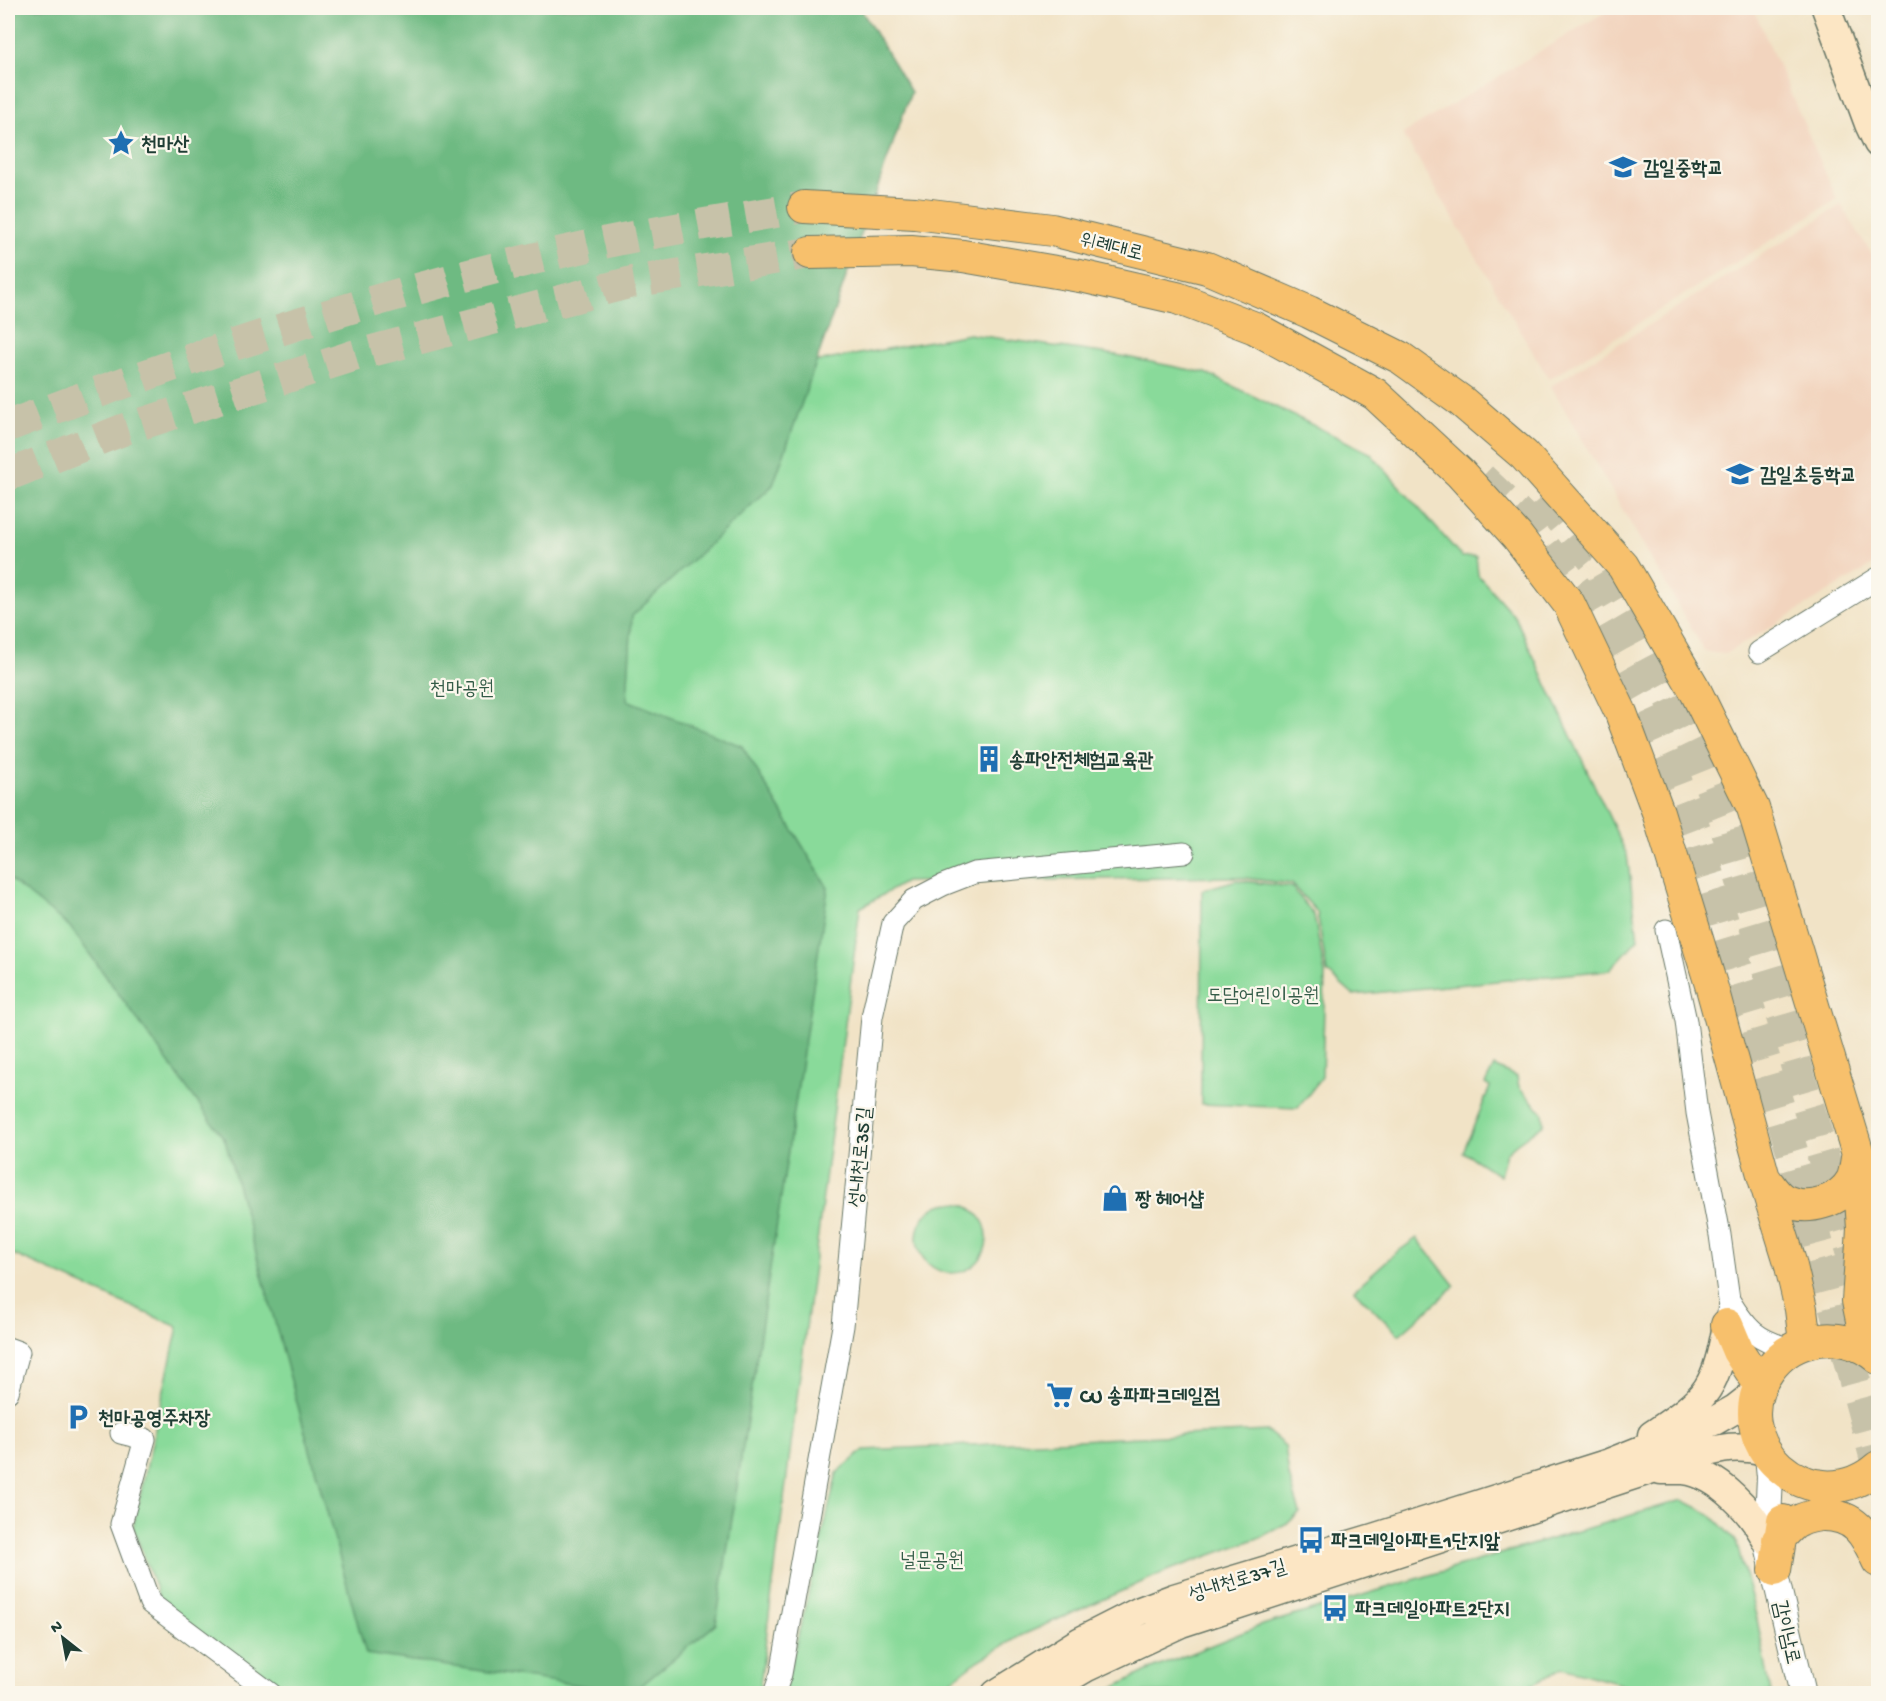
<svg xmlns="http://www.w3.org/2000/svg" width="1886" height="1701" viewBox="0 0 1886 1701" font-family="'Gochi Hand','Poor Story',sans-serif">
  <rect width="100%" height="100%" fill="#fbf7ec"/>
  <filter id="ink" filterUnits="userSpaceOnUse"><feTurbulence type="fractalNoise" baseFrequency=".0167" numOctaves="2"/><feDisplacementMap in="SourceGraphic" scale="12" xChannelSelector="R" yChannelSelector="G"/><feConvolveMatrix kernelMatrix="1 2 1 2 8 2 1 2 1" color-interpolation-filters="sRGB"/></filter>
  <filter id="wash" filterUnits="userSpaceOnUse"><feTurbulence type="fractalNoise" baseFrequency=".008" numOctaves="4" result="noise"/><feDisplacementMap in="SourceGraphic" scale="24" xChannelSelector="R" yChannelSelector="G"/><feGaussianBlur stdDeviation="1.35" result="paint"/><feColorMatrix in="noise" values="0 0 0 0 0 0 0 0 0 0 0 0 0 0 0 0 0 1.4 0 .05"/><feComposite in="paint" operator="in"/></filter>
  <g filter="url(#wash)">
    <rect width="100%" height="100%" fill="#f1e3c6"/>
    <path fill="#f2d4be" d="M1612,8H1753L1837,199L1549,379L1403,134Z
      M1841,205L1878,264V562L1726,654L1705,652L1551,386Z"/>
    <path fill="#89da9a" stroke="#548c67" stroke-width="1.5" d="M969,334L1116,355L1206,373L1370,453L1462,557L1476,556L1478,575L1515,617L1627,855L1638,939L1610,970L1353,995L1327,972L1317,912L1292,884L1236,877L905,882L860,908L759,1693H276L160,1600L133,1527L178,1327L8,1252V461L788,367Z
      M1236,880L1292,887L1314,915L1325,974L1322,1077L1298,1108L1201,1104L1202,890Z
      M1494,1066L1517,1077L1519,1087L1543,1113L1544,1124L1516,1144L1506,1153L1500,1176L1463,1152L1490,1087L1485,1084Z
      M917 1238a35 35 0 1 1 70 0a35 35 0 1 1-70 0Z
      M1417,1238L1455,1286L1399,1335L1354,1290L1393,1255Z
      M1267,1431L1285,1446L1289,1476L1300,1513L1289,1522L1261,1537L1167,1571L1020,1636L973,1664L934,1693L784,1694L837,1473L864,1450Z
      M1682,1500L1710,1514L1736,1541L1757,1619L1771,1693H1642L1634,1688L1563,1668L1528,1687L1522,1693H1103L1147,1671L1259,1626Z"/>
    <path fill="#6eba82" stroke="#467c5b" stroke-width="1.5" d="M8,8H860L911,92L773,485L632,616L627,700L742,746L828,888L716,1624L632,1693L366,1654L225,1140L70,927L8,878Z"/>
  </g>
  <g filter="url(#ink)">
    <g fill="none" stroke-linecap="round" stroke-linejoin="round">
      <path stroke="#c7c2a9" stroke-width="32" stroke-dasharray="32 16" stroke-linecap="butt" d="M8,426C195,354 393,289 589,246C660,230 733,220 804,207
        M8,475L125,429L353,356L632,282L810,253
        M1481,478L1521,516L1577,590L1642,703L1670,765L1696,832L1798,1171L1878,1467
        M1542,497L1594,560L1633,627L1668,693L1697,753L1723,817L1859,1278"/>
      <defs>
        <path id="minor" d="M1759,652L1878,578
          M1666,930L1686,1021L1697,1113L1720,1235L1729,1300L1727,1325
          M1729,1300C1747,1330 1757,1340 1791,1349
          M8,1348L19,1352L8,1392
          M121,1433L145,1439L121,1524L150,1603L271,1694
          M774,1694L781,1674L843,1326L872,1017L893,923L914,900L943,885L974,873L1184,853"/>
        <path id="tertiary" d="M1768,1456L1770,1477L1767,1541L1803,1694"/>
        <path id="secondary" d="M1826,8L1869,124L1878,143
          M1652,1435C1671,1422 1694,1408 1707,1389C1719,1371 1723,1346 1727,1325
          M1661,1470C1668,1470 1676,1470 1684,1470C1718,1474 1753,1512 1767,1541
          M996,1694L1081,1641L1140,1611L1174,1598L1373,1538L1609,1463L1714,1421L1735,1409L1758,1391
          M1041,1694L1087,1667L1181,1623L1695,1455C1722,1448 1738,1444 1765,1451"/>
        <path id="primary" d="M804,207L915,213L1052,230L1207,268L1309,312L1401,358L1461,401L1524,455L1623,566L1695,690L1753,808L1858,1154L1863,1229L1858,1301L1866,1340L1870,1352
          M810,253L911,251L963,256L1085,277L1177,298L1255,328L1375,394L1460,473L1517,536L1569,604L1621,713L1658,812L1712,988L1764,1178L1790,1262L1801,1309L1805,1343
          M1764,1178C1770,1185 1776,1197 1786,1201C1808,1211 1840,1202 1852,1180C1855,1174 1856,1164 1857,1158
          M1727,1325L1738,1351L1760,1385
          M1878,1358C1860,1342 1834,1335 1810,1342C1793,1346 1779,1356 1769,1370C1717,1441 1812,1525 1878,1467
          M1778,1540C1784,1534 1791,1524 1799,1521C1806,1517 1813,1516 1821,1515C1855,1514 1866,1534 1878,1561
          M1775,1570L1783,1521"/>
      </defs>
      <use href="#minor" stroke="#687767" stroke-width="23"/>
      <use href="#tertiary" stroke="#687767" stroke-width="28"/>
      <use href="#secondary" stroke="#687767" stroke-width="31"/>
      <use href="#primary" stroke="#687767" stroke-width="34"/>
      <use href="#minor" stroke="#fff" stroke-width="21"/>
      <use href="#tertiary" stroke="#fff" stroke-width="26"/>
      <use href="#secondary" stroke="#fce6c4" stroke-width="28"/>
      <use href="#primary" stroke="#f7c06c" stroke-width="32"/>
    </g>
  </g>
  <defs>
    <symbol id="sight-bare" viewBox="-9 -9 18 18"><path d="M0-6L1.8-2.2L6-1.7L2.9 1.2L3.7 5.4L0 3.3L-3.7 5.4L-2.9 1.2L-6-1.7L-1.8-2.2Z" fill="#1f6fb2" stroke="#fbf7ec" stroke-width="2.5" paint-order="stroke"/></symbol>
    <symbol id="school-bare" viewBox="-9 -9 18 18"><path d="M0-5L7-2L0 1L-7-2ZM-4 1L0 2.5L4 1V4Q0 6-4 4Z" fill="#1f6fb2" stroke="#fbf7ec" stroke-width="2.5" paint-order="stroke"/></symbol>
    <symbol id="building-bare" viewBox="-9 -9 18 18"><path d="M-4-6H4V6H1V3H-1V6H-4ZM-2.5-4.3h1.7v1.8h-1.7ZM.8-4.3h1.7v1.8H.8ZM-2.5-1h1.7V.8h-1.7ZM.8-1h1.7V.8H.8Z" fill="#1f6fb2" stroke="#fbf7ec" stroke-width="2.5" paint-order="stroke"/></symbol>
    <symbol id="shop-bare" viewBox="-9 -9 18 18"><path d="M-5-2.5h2.3a2.7 3.5 0 0 1 5.4 0H5L5.5 6h-11ZM-1.5-2.5h3a1.5 2.3 0 0 0-3 0Z" fill="#1f6fb2" stroke="#fbf7ec" stroke-width="2.5" paint-order="stroke"/></symbol>
    <symbol id="supermarket-bare" viewBox="-9 -9 18 18"><path d="M-6-5.5h2.5l.6 2H6L4.5 2H-2.5L-4.4-4H-6ZM-1.5 3.2a1.3 1.3 0 1 0 .1 0ZM3 3.2a1.3 1.3 0 1 0 .1 0Z" fill="#1f6fb2" stroke="#fbf7ec" stroke-width="2.5" paint-order="stroke"/></symbol>
    <symbol id="parking-bare" viewBox="-9 -9 18 18"><path d="M-3.5-5.5H1a3.5 3.5 0 0 1 0 7H-1V5.5H-3.5ZM-1-3.4V-.6H.8a1.4 1.4 0 0 0 0-2.8Z" fill="#1f6fb2" stroke="#fbf7ec" stroke-width="2.5" paint-order="stroke"/></symbol>
    <symbol id="bus-bare" viewBox="-9 -9 18 18"><path d="M-5-6H5V4H4V6H2V4H-2V6H-4V4H-5ZM-3.5-4V0h7V-4ZM-3.5 1.2v1.5H-2V1.2ZM2 1.2v1.5H3.5V1.2Z" fill="#1f6fb2" stroke="#fbf7ec" stroke-width="2.5" paint-order="stroke"/></symbol>
  </defs>
  <g fill-rule="evenodd">
    <use href="#sight-bare" x="102" y="124" width="38" height="38"/>
    <use href="#school-bare" x="1604" y="148" width="38" height="38"/>
    <use href="#school-bare" x="1721" y="455" width="38" height="38"/>
    <use href="#building-bare" x="970" y="740" width="38" height="38"/>
    <use href="#shop-bare" x="1096" y="1179" width="38" height="38"/>
    <use href="#supermarket-bare" x="1041" y="1376" width="38" height="38"/>
    <use href="#parking-bare" x="59" y="1398" width="38" height="38"/>
    <use href="#bus-bare" x="1292" y="1521" width="38" height="38"/>
    <use href="#bus-bare" x="1316" y="1589" width="38" height="38"/>
  </g>
  <g text-anchor="middle" stroke-width="4.5" stroke-linejoin="round" paint-order="stroke">
    <g font-size="20" font-weight="bold" fill="#1f3d34" stroke="#fbf7ec" text-anchor="start">
      <text x="141" y="150">천마산</text>
      <text x="1643" y="174">감일중학교</text>
      <text x="1760" y="481">감일초등학교</text>
      <text x="1009" y="766">송파안전체험교육관</text>
      <text x="1135" y="1205">짱 헤어샵</text>
      <text x="1080" y="1402">CU 송파파크데일점</text>
      <text x="98" y="1424">천마공영주차장</text>
      <text x="1331" y="1547">파크데일아파트1단지앞</text>
      <text x="1355" y="1615">파크데일아파트2단지</text>
    </g>
    <g font-size="20" fill="#1f3d34" stroke="#fbf7ec">
      <text transform="translate(1112 245) rotate(14)" y="7">위례대로</text>
      <text transform="translate(859 1157) rotate(-85)" y="7">성내천로35길</text>
      <text transform="translate(1237 1579) rotate(-17)" y="7">성내천로37길</text>
      <text transform="translate(1788 1632) rotate(77)" y="7">감이남로</text>
    </g>
    <g font-size="20" fill="#345c48" stroke="#fbf7ec">
      <text x="462" y="694">천마공원</text>
      <text x="1263" y="1001">도담어린이공원</text>
      <text x="932" y="1566">널문공원</text>
    </g>
  </g>
  <rect width="1886" height="1701" fill="none" stroke="#fbf7ec" stroke-width="30"/>
  <g transform="translate(63 1638) rotate(329)" stroke="#fbf7ec" stroke-width="4.5" paint-order="stroke">
  <path d="M0-4.5L10 22L0 15L-10 22Z" fill="#1f3d34"/>
  <text y="-9" font-size="16" font-weight="bold" text-anchor="middle" fill="#1f3d34">N</text>
  </g>
</svg>
